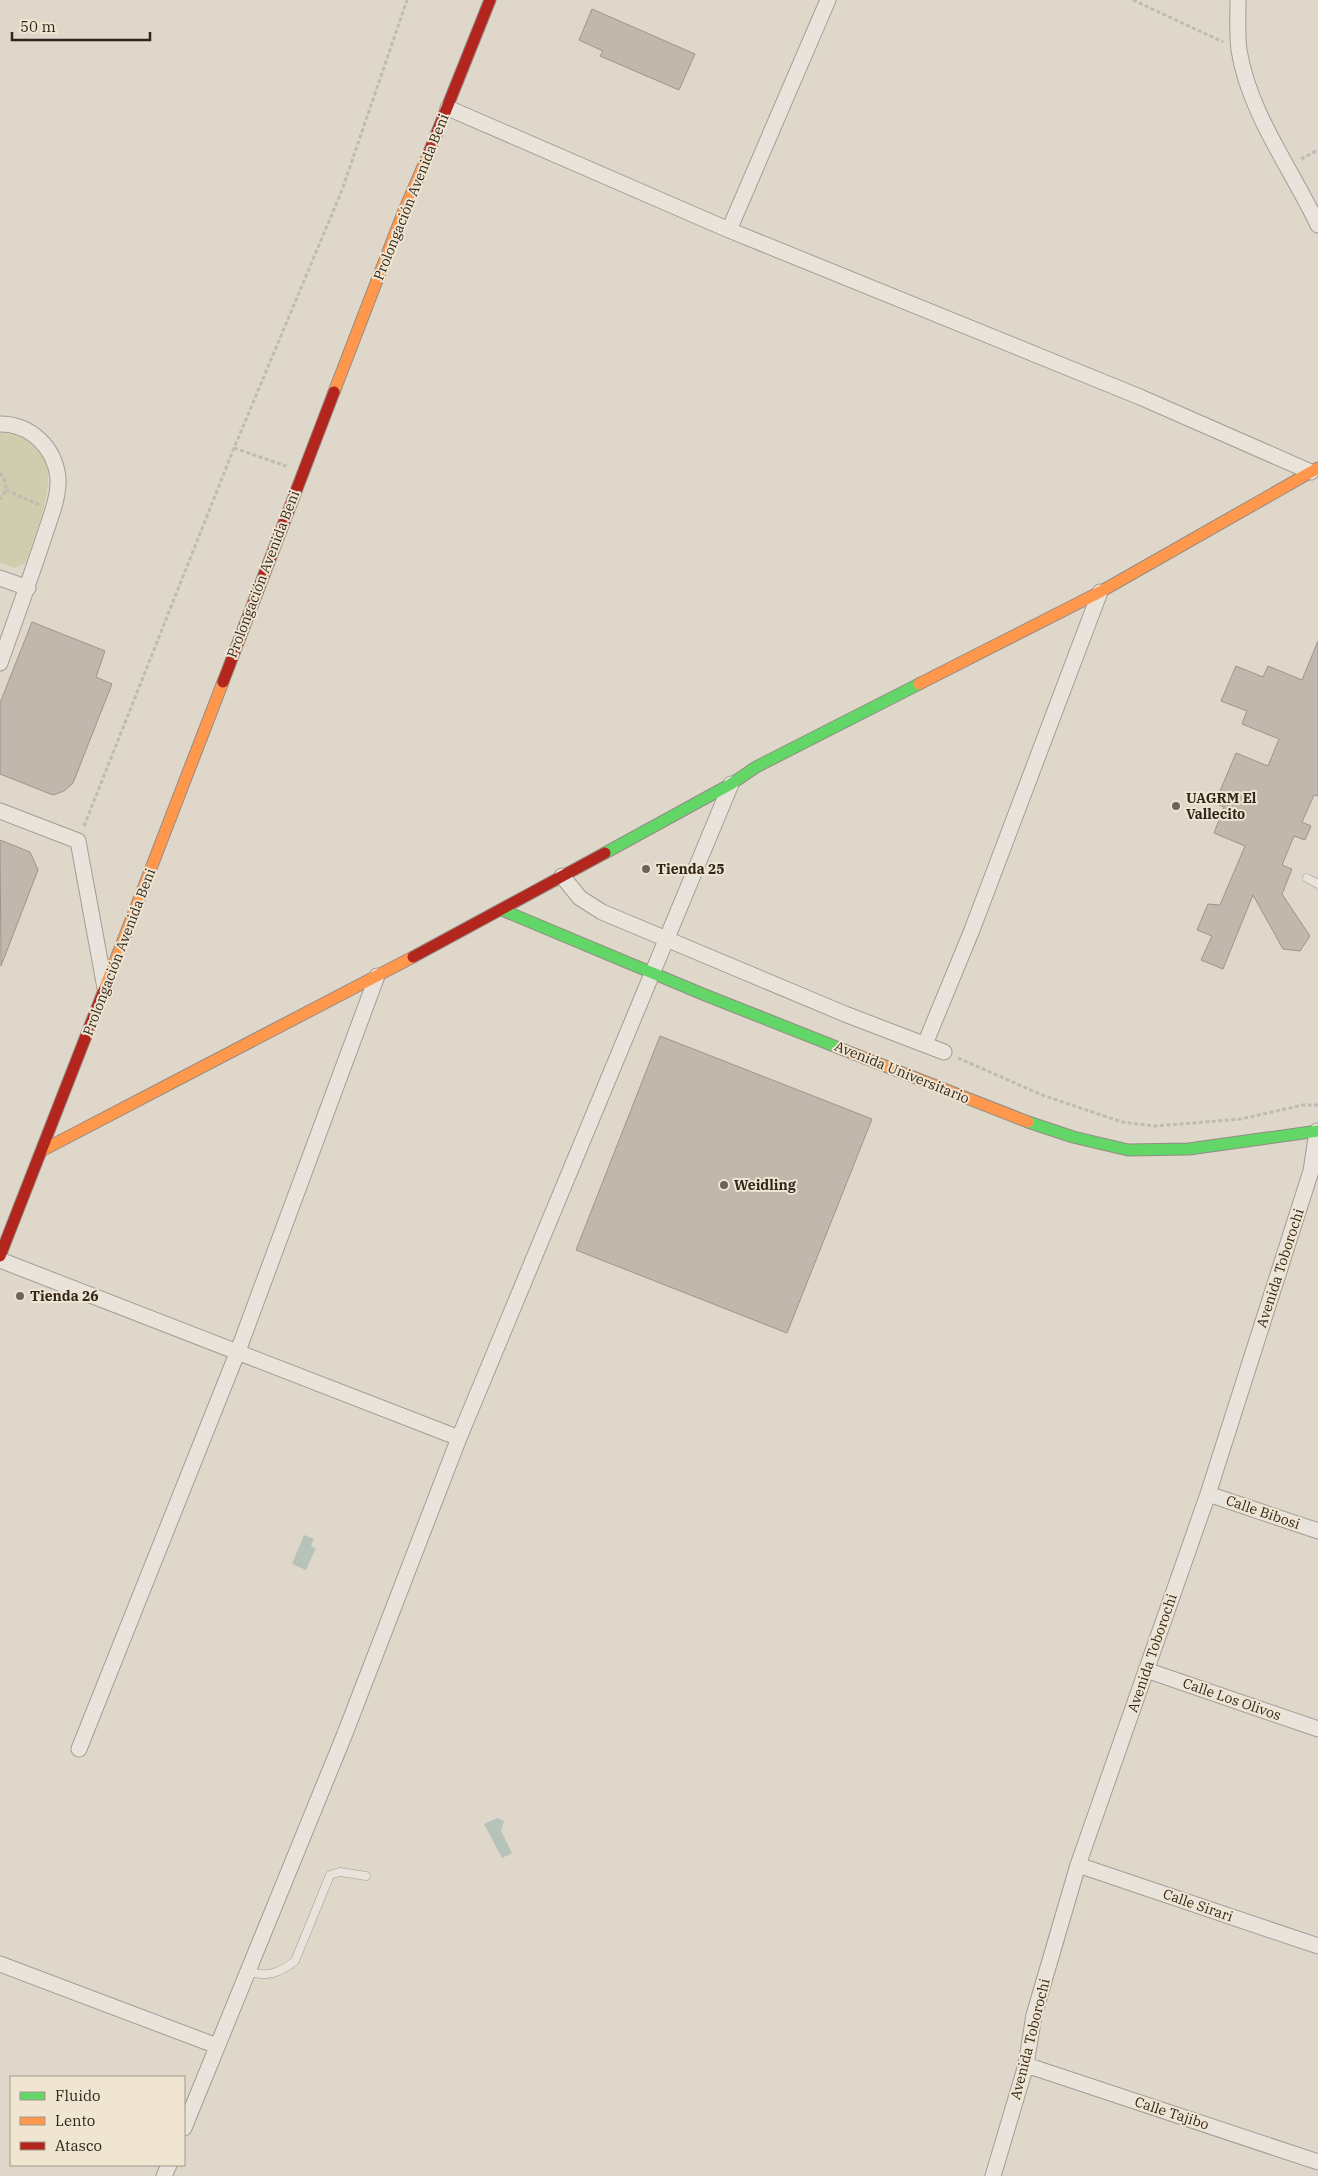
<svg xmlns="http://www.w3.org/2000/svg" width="1318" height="2176" viewBox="0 0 1318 2176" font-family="'IBM Plex Serif',serif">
  <rect width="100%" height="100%" fill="#dfd7ca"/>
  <path fill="#cecdae" d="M0,432C8,434 19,435 26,439C71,461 35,530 26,563L15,568L0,563Z"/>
  <path fill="#b6c3b9" d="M304,1535L314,1539L311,1546L316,1548L306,1570L292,1564Z
    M497,1818L504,1821L501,1831L512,1853L502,1858L484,1824Z"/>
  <path fill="#c2b7ac" stroke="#9e948b" d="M592,9L695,54L679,90L600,56L603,51L579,40Z
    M32,622L105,651L96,677L112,684L73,783L64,791L53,795L0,774V703Z
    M1318,641V796L1314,795L1302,822L1311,826L1305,840L1294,836L1282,865L1292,869L1282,894L1310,936L1300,951L1283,949L1253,895L1223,969L1201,960L1212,936L1197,930L1208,904L1220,905L1245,846L1214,833L1224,807L1215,803L1236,753L1268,766L1279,739L1242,724L1247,711L1221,701L1236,666L1263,677L1268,666L1302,680Z
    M0,840L30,852L38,870L1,966Z
    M660,1036L872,1119L787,1333L576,1250Z"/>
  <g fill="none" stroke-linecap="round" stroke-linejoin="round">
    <defs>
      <path id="lane" d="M1307,878L1318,884
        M248,1971C267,1978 279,1973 295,1961L330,1875L340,1872L366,1876"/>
      <path id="street" d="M1238,0C1238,16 1237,34 1239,50C1249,113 1291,168 1318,225
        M448,108L729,230L1140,397L1311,472
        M729,230L828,0
        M0,424C31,424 55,448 58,478C59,498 50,518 44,537C30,579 15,621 0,663
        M0,578L28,588
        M0,811L78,841L105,988
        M562,876L580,898L602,912L845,1014L944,1052
        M925,1044L972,930L1100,592
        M0,1260L459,1438
        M1208,1494L1318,1531
        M1146,1670L1318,1729
        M79,1749L238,1351L377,976
        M1078,1865L1318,1946
        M0,1964L217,2046
        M1026,2065L1318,2162
        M184,2128L344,1736L459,1438L731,784
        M164,2176L169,2165
        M993,2176L1026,2065L1034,2015L1078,1865L1208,1494L1311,1171L1317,1131"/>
      <path id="fast" d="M605,853L731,784L756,767L919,684
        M502,910L705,995L844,1050
        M1028,1122L1073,1137L1128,1150L1189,1149L1318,1131"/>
      <path id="slow" d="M334,392L403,213L428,155
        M919,684L1100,592L1318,468
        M104,990L223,682
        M844,1050L1028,1122
        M43,1150L413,957"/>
      <path id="jam" d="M428,155L490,0
        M223,682L334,392
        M413,957L605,853
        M0,1256L104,990"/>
    </defs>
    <use href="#lane" stroke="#a49d94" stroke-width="9"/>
    <use href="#street" stroke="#a49d94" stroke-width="17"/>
    <use href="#fast" stroke="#948c84" stroke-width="13"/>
    <use href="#slow" stroke="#948c84" stroke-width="13"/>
    <use href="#jam" stroke="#948c84" stroke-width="13"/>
    <path stroke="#c0bab3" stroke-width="3" stroke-dasharray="4 2.5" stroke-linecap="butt" d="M1133,0L1223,42
      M1301,159L1318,150
      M234,448L286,466
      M0,473C7,481 8,491 0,499
      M6,490L39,505
      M84,826L234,448L342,190L407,0
      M958,1058L1042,1095L1122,1122L1155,1126L1241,1119L1303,1105H1318"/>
    <use href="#lane" stroke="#e8e3db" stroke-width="8"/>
    <use href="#street" stroke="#e8e3db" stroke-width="15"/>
    <use href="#fast" stroke="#63d668" stroke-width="11"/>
    <use href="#slow" stroke="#ff974d" stroke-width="11"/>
    <use href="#jam" stroke="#b3261e" stroke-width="11"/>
  </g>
  <g fill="#6e645a" stroke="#f0e5d1" stroke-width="2">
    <circle cx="1176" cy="806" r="5"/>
    <circle cx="646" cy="869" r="5"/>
    <circle cx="724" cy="1185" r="5"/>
    <circle cx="20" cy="1296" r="5"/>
  </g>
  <g text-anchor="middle" stroke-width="4" stroke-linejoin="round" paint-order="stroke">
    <g font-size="14" fill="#31261e" stroke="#f0e5d1">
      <text transform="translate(411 197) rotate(-68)" y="5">Prolongación Avenida Beni</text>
      <text transform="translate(263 574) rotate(-69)" y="5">Prolongación Avenida Beni</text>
      <text transform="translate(119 952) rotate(-69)" y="5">Prolongación Avenida Beni</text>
      <text transform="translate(902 1072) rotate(22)" y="5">Avenida Universitario</text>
      <text transform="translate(1280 1268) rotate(-72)" y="5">Avenida Toborochi</text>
      <text transform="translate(1263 1512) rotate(19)" y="5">Calle Bibosi</text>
      <text transform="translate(1152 1653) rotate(-71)" y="5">Avenida Toborochi</text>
      <text transform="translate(1232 1699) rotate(19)" y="5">Calle Los Olivos</text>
      <text transform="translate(1198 1905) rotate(19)" y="5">Calle Sirari</text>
      <text transform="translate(1030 2039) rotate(-76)" y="5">Avenida Toborochi</text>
      <text transform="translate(1172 2113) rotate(18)" y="5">Calle Tajibo</text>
    </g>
    <g font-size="14" font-weight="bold" fill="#31261e" stroke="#f0e5d1" text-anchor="start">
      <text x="1186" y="803">UAGRM El<tspan x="1186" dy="16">Vallecito</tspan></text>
      <text x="656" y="874">Tienda 25</text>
      <text x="734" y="1190">Weidling</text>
      <text x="30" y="1301">Tienda 26</text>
    </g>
  </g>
  <rect x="10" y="2076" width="175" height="90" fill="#f0e5d1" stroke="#a49989"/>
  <rect x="20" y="2092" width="25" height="8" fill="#63d668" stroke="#a49989"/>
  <text x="55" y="2101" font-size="15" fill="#31261e">Fluido</text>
  <rect x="20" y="2117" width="25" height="8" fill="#ff974d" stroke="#a49989"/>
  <text x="55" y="2126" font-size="15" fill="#31261e">Lento</text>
  <rect x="20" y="2142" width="25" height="8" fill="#b3261e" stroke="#a49989"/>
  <text x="55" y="2151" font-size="15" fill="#31261e">Atasco</text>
  <path d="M12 32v8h138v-8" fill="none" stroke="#31261e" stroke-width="2.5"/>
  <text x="20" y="32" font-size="15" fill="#31261e" stroke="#f0e5d1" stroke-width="4" paint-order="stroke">50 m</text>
</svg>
